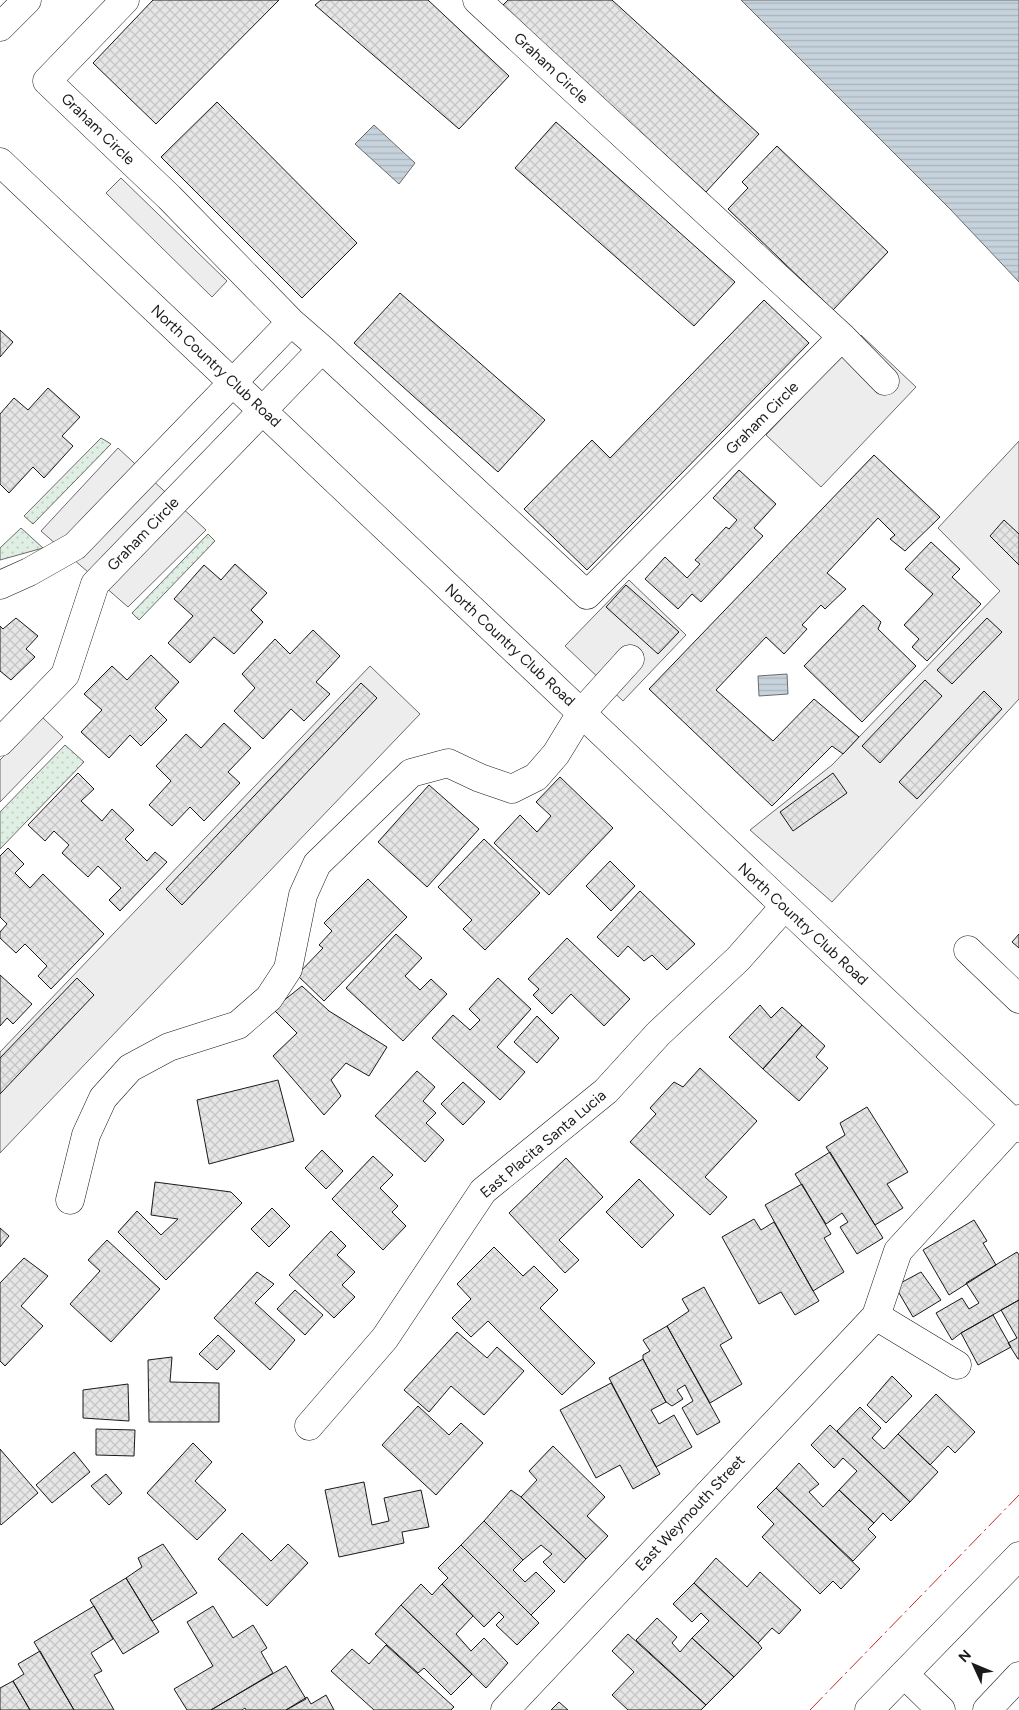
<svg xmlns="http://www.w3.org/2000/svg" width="1019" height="1710" viewBox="0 0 1019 1710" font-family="Figtree,sans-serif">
  <defs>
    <pattern id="grass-dots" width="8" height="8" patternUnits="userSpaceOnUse" patternTransform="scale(1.25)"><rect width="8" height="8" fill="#e0efe3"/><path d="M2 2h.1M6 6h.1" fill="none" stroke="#c0ccc2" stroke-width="1.8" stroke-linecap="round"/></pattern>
    <pattern id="water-rules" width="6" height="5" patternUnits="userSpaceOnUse" patternTransform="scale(1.25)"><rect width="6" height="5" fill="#c6d2dc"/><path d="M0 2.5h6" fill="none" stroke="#aab4bc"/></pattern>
    <pattern id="building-cross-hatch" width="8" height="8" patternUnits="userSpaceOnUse" patternTransform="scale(1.25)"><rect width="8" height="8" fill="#e6e6e6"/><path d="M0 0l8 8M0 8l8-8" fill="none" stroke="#c5c5c5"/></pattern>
  </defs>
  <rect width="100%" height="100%" fill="#fff"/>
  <path fill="url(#grass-dots)" stroke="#6a6a6a" d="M101,438L111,444L33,524L24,516Z
    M21,528L43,548L0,560V548Z
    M208,534L215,541L139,620L132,613Z
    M65,745L84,762L0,849V812Z"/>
  <path fill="#ededed" stroke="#6a6a6a" d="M121,178L227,281L212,297L106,193Z
    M861,335L916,387L821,487L766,435Z
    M1019,441V699L832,902L750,830L832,765L1000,591L938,528Z
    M118,448L206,530L128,607L41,531Z
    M629,580L686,635L623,701L565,646Z
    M370,666L420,714L0,1153V1052Z
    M42,717L63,737L0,802V760Z"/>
  <path fill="url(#water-rules)" stroke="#6a6a6a" d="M741,0H1019V282L950,209Z
    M374,125L415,163L399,184L355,144Z
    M787,674L788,694L759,696L758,676Z"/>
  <path fill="url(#building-cross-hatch)" stroke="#1a1a1a" d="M153,0H279L156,124L93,63Z
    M321,0H428L509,76L459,129L315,5Z
    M508,0H612L759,134L706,192L502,6Z
    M217,102L357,243L302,298L161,157Z
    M556,122L735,282L694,326L515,168Z
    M777,146L888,252L833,310L728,209L748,188L742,182Z
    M400,293L545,420L498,472L354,343Z
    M764,300L809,343L587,570L524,509L592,440L610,458Z
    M0,330L13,342L0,357Z
    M48,388L80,417L62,436L73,446L44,478L33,467L9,493L0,484V414L14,398L28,410Z
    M874,455L940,517L905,551L890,539L895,535L878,518L827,573L846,589L825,609L821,605L802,625L807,629L784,654L766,637L716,690L773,741L814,699L859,737L843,754L832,746L772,806L649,689Z
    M739,470L776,504L754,528L763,536L701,602L692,594L678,609L645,579L665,557L687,578L700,564L695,560L726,527L729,529L737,520L713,498Z
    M1004,520L1019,534V565L990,536Z
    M931,542L960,569L952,577L981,604L927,661L912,647L919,639L904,625L933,594L905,569Z
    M235,564L267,593L251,610L263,622L234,654L214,637L190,663L168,643L193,616L174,599L204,565L221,580Z
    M626,585L679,632L658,654L606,607Z
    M863,605L881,622L878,629L916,666L862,722L804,666Z
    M16,618L38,636L26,649L35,657L11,680L0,671V626L3,629Z
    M987,618L1002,632L952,684L937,670Z
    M313,630L340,656L316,682L330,694L304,721L291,709L263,739L234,711L255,688L242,674L275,639L290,654Z
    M151,655L179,682L155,708L167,720L141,746L130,735L109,758L81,732L102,710L84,694L112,666L127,680Z
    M925,680L942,696L880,763L862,746Z
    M361,683L377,698L182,905L166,889Z
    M984,691L1002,709L917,799L899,782Z
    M224,723L251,748L228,772L240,783L204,821L190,807L172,826L149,805L171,781L156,766L186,734L201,748Z
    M78,773L94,789L81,801L102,821L112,809L134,830L125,839L147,861L155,852L167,862L120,911L109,900L121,888L98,866L88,877L62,853L69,845L54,831L45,841L28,825Z
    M833,773L847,793L793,831L780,812Z
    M560,777L613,828L549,895L494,843L520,815L537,832L551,816L536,802Z
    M429,785L479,829L427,887L378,842Z
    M484,839L540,893L485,950L463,929L472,920L438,887Z
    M8,848L24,864L15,873L30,888L43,874L104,934L51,989L38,976L47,966L25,944L16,953L0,938V932L7,924L0,917V856Z
    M610,861L635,886L611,911L586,886Z
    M368,879L407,917L324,1001L297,975L323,948L319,945L332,931L324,923Z
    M640,891L695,944L667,970L652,955L644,961L628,946L618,957L597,937Z
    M396,934L422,958L405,976L420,990L431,979L447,994L403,1041L346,988Z
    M1019,934V948L1012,942Z
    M567,938L630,999L604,1026L571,994L552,1014L533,995L539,989L528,979Z
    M0,975L32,1004L13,1024L7,1018L0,1026Z
    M77,978L94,995L0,1094V1058Z
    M498,978L531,1009L497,1047L525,1072L500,1100L432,1038L453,1015L470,1030L480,1020L469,1009Z
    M302,986L329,1011L387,1047L369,1076L346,1063L331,1080L341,1096L324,1115L273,1056L297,1033L273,1009Z
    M760,1005L771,1018L782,1007L802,1025L763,1069L729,1037Z
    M537,1016L559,1038L537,1063L514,1042Z
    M802,1025L825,1046L816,1057L828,1068L799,1101L763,1069Z
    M700,1068L757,1121L705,1177L727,1197L710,1215L630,1142L656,1114L650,1108L674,1082L683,1087Z
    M417,1071L435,1087L423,1101L436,1113L426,1123L444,1140L425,1162L375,1116Z
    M278,1080L294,1141L209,1164L197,1100Z
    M463,1082L485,1102L463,1125L441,1104Z
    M867,1107L908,1172L887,1184L903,1208L875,1225L826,1147L845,1135L840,1123Z
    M322,1150L343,1171L326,1189L305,1168Z
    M830,1152L883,1238L857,1254L840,1227L848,1222L842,1213L826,1224L795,1174Z
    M373,1156L393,1175L380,1188L398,1206L392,1212L406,1226L383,1250L332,1199Z
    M566,1158L603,1197L559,1240L579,1260L565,1273L509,1213Z
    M639,1179L674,1215L642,1248L606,1212Z
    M155,1182L231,1192L242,1203L166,1280L118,1232L137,1211L161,1235L178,1219L151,1215Z
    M802,1184L831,1234L824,1238L844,1272L813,1291L765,1205Z
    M272,1208L290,1226L269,1247L251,1229Z
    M754,1219L761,1230L774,1222L819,1301L795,1315L781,1292L759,1304L722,1237Z
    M974,1220L987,1241L983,1243L996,1265L949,1295L923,1250Z
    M0,1228L9,1236L0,1247Z
    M331,1231L346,1246L337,1255L355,1272L342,1285L355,1297L334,1318L289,1275Z
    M107,1240L160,1289L111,1342L70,1304L100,1271L88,1260Z
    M494,1247L523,1276L534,1266L558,1290L540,1308L595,1363L562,1395L488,1321L471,1337L452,1318L471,1299L457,1284Z
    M1017,1252L1019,1255V1300L961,1333L952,1340L936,1313L962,1298L969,1309L979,1303L966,1283Z
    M24,1258L48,1276L21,1306L43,1326L5,1366L0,1361V1283Z
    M257,1272L274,1284L255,1303L295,1340L270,1370L214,1318Z
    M921,1272L941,1300L913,1317L895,1286Z
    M704,1287L732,1338L720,1345L742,1384L710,1403L667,1326L689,1311L682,1299Z
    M295,1290L323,1315L305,1335L277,1309Z
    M1019,1300V1359H1018L1008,1343L1017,1338L1001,1310Z
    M993,1315L1011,1347L978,1365L961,1333Z
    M667,1326L720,1422L697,1435L682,1408L693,1401L685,1385L677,1390L683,1399L672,1406L666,1402L643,1359V1355L650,1351L643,1340Z
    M457,1332L487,1358L497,1347L524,1371L484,1415L451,1386L429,1412L404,1390Z
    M218,1335L235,1351L217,1370L199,1354Z
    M172,1357L170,1382L219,1383V1422H149L148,1360Z
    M643,1359L666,1402L651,1410L659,1424L674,1415L692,1447L656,1467L609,1378Z
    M892,1376L912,1396L886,1423L867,1405Z
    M611,1383L660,1474L633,1489L620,1465L596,1478L560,1410Z
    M128,1384L129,1421L83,1418V1390Z
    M936,1394L975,1432L955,1453L948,1446L930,1465L898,1434Z
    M418,1406L449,1435L461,1423L483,1443L436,1495L382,1445Z
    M860,1407L881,1428L872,1438L884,1449L898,1434L938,1472L910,1502L837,1431Z
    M830,1425L910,1502L891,1521L883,1513L874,1523L839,1490L857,1471L843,1458L834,1468L811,1445Z
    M96,1429L135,1430L134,1456L96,1455Z
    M193,1443L212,1462L195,1481L226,1510L197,1540L147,1493Z
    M553,1446L605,1497L587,1516L608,1536L586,1559L521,1497L537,1480L529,1471Z
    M0,1449L38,1493L1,1525L0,1523Z
    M74,1452L90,1472L52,1503L36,1485Z
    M799,1463L819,1484L809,1492L823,1507L839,1490L874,1523L868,1529L876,1537L853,1561L776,1488Z
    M106,1474L122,1493L109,1505L91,1486Z
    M364,1482L372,1525L389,1521L384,1498L421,1490L429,1527L402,1532L404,1543L339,1557L325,1490Z
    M776,1488L860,1569L841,1589L833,1581L820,1594L762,1537L774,1524L757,1507Z
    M511,1490L521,1497L586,1559L564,1583L543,1562L552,1554L541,1545L523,1560L484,1521Z
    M484,1521L523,1560L513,1570L525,1582L536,1572L555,1591L531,1615L461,1545Z
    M242,1533L271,1561L288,1544L308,1563L267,1606L218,1559Z
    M163,1544L197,1593L152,1621L126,1578L142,1567L138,1558Z
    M461,1545L539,1623L517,1645L496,1625L504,1617L499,1612L484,1627L442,1584L448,1578L438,1568Z
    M716,1558L747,1587L760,1572L801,1610L779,1634L772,1628L758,1643L694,1583Z
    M126,1578L159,1632L123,1654L90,1600Z
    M694,1583L758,1643L762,1648L734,1677L692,1638L709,1621L701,1613L692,1622L673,1604Z
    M421,1584L432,1595L442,1584L473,1616L456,1634L471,1651L484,1638L508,1663L486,1688L401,1605Z
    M401,1605L472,1674L451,1695L424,1668L418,1673L375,1634Z
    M94,1606L113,1639L91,1653L102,1671L94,1675L114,1710H74L34,1642Z
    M213,1606L233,1638L253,1625L267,1648L261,1652L273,1673L211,1710H187L174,1689L213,1666L187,1622Z
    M657,1618L677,1637L672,1643L680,1652L692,1638L734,1677L706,1705L636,1640Z
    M628,1634L706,1705L701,1710H628L612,1695L634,1672L612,1651Z
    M386,1645L454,1707L451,1710H374L331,1671L352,1649L369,1664Z
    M40,1651L74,1710H30L13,1681L24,1674L18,1664Z
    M286,1666L306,1699L286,1710H246L245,1708L242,1710H211Z
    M13,1681L30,1710H0V1688Z
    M326,1695L334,1710H286L307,1697L311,1704Z
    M559,1702L568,1710H551Z"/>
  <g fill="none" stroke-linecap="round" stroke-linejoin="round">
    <defs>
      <path id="minor" d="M125,0L47,81L169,197L291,322L322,349L587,595L842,337L477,0
        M0,27L27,0
        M0,162L1019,1128
        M842,337L885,381
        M0,585L29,572L75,546L291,322
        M0,742L65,675L95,584L322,349
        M968,950L1019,999
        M70,1200L86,1135L103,1098L130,1068L169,1047L238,1025L269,998L288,969L303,895L317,864L411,773L448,763L480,778L512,789L536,777L556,754L581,713L630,659
        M876,1316L957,1365
        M309,1426L385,1338L483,1191L606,1091L658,1034L738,959L785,906
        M904,1674L941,1710
        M505,1710L876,1316L898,1251L1019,1119
        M987,1710L1019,1676"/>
      <path id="major" d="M869,1710L1019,1556"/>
    </defs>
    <use href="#minor" stroke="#1a1a1a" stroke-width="29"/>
    <use href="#major" stroke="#1a1a1a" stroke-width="29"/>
    <use href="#minor" stroke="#fff" stroke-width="28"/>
    <use href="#major" stroke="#fff" stroke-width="28"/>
    <path stroke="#c62828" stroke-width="1" stroke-dasharray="18 4 2.5 4" stroke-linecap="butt" d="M810,1710L1019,1495"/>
  </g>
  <g text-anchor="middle" stroke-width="4" stroke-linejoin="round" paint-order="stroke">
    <g font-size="15" fill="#1a1a1a" stroke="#fff">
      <text transform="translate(551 68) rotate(43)" y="5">Graham Circle</text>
      <text transform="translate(98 129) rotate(44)" y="5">Graham Circle</text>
      <text transform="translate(216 366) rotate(43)" y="5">North Country Club Road</text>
      <text transform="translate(762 418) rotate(-45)" y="5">Graham Circle</text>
      <text transform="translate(143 534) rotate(-46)" y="5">Graham Circle</text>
      <text transform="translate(510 645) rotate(43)" y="5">North Country Club Road</text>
      <text transform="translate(803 924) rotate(43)" y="5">North Country Club Road</text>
      <text transform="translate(543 1144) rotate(-40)" y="5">East Placita Santa Lucia</text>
      <text transform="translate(690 1513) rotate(-47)" y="5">East Weymouth Street</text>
    </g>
  </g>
  <g transform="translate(974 1665) rotate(314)" stroke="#ffffff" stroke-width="4" paint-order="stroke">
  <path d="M0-4L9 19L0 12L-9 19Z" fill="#1a1a1a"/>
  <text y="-8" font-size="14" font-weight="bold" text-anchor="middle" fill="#1a1a1a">N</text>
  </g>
</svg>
